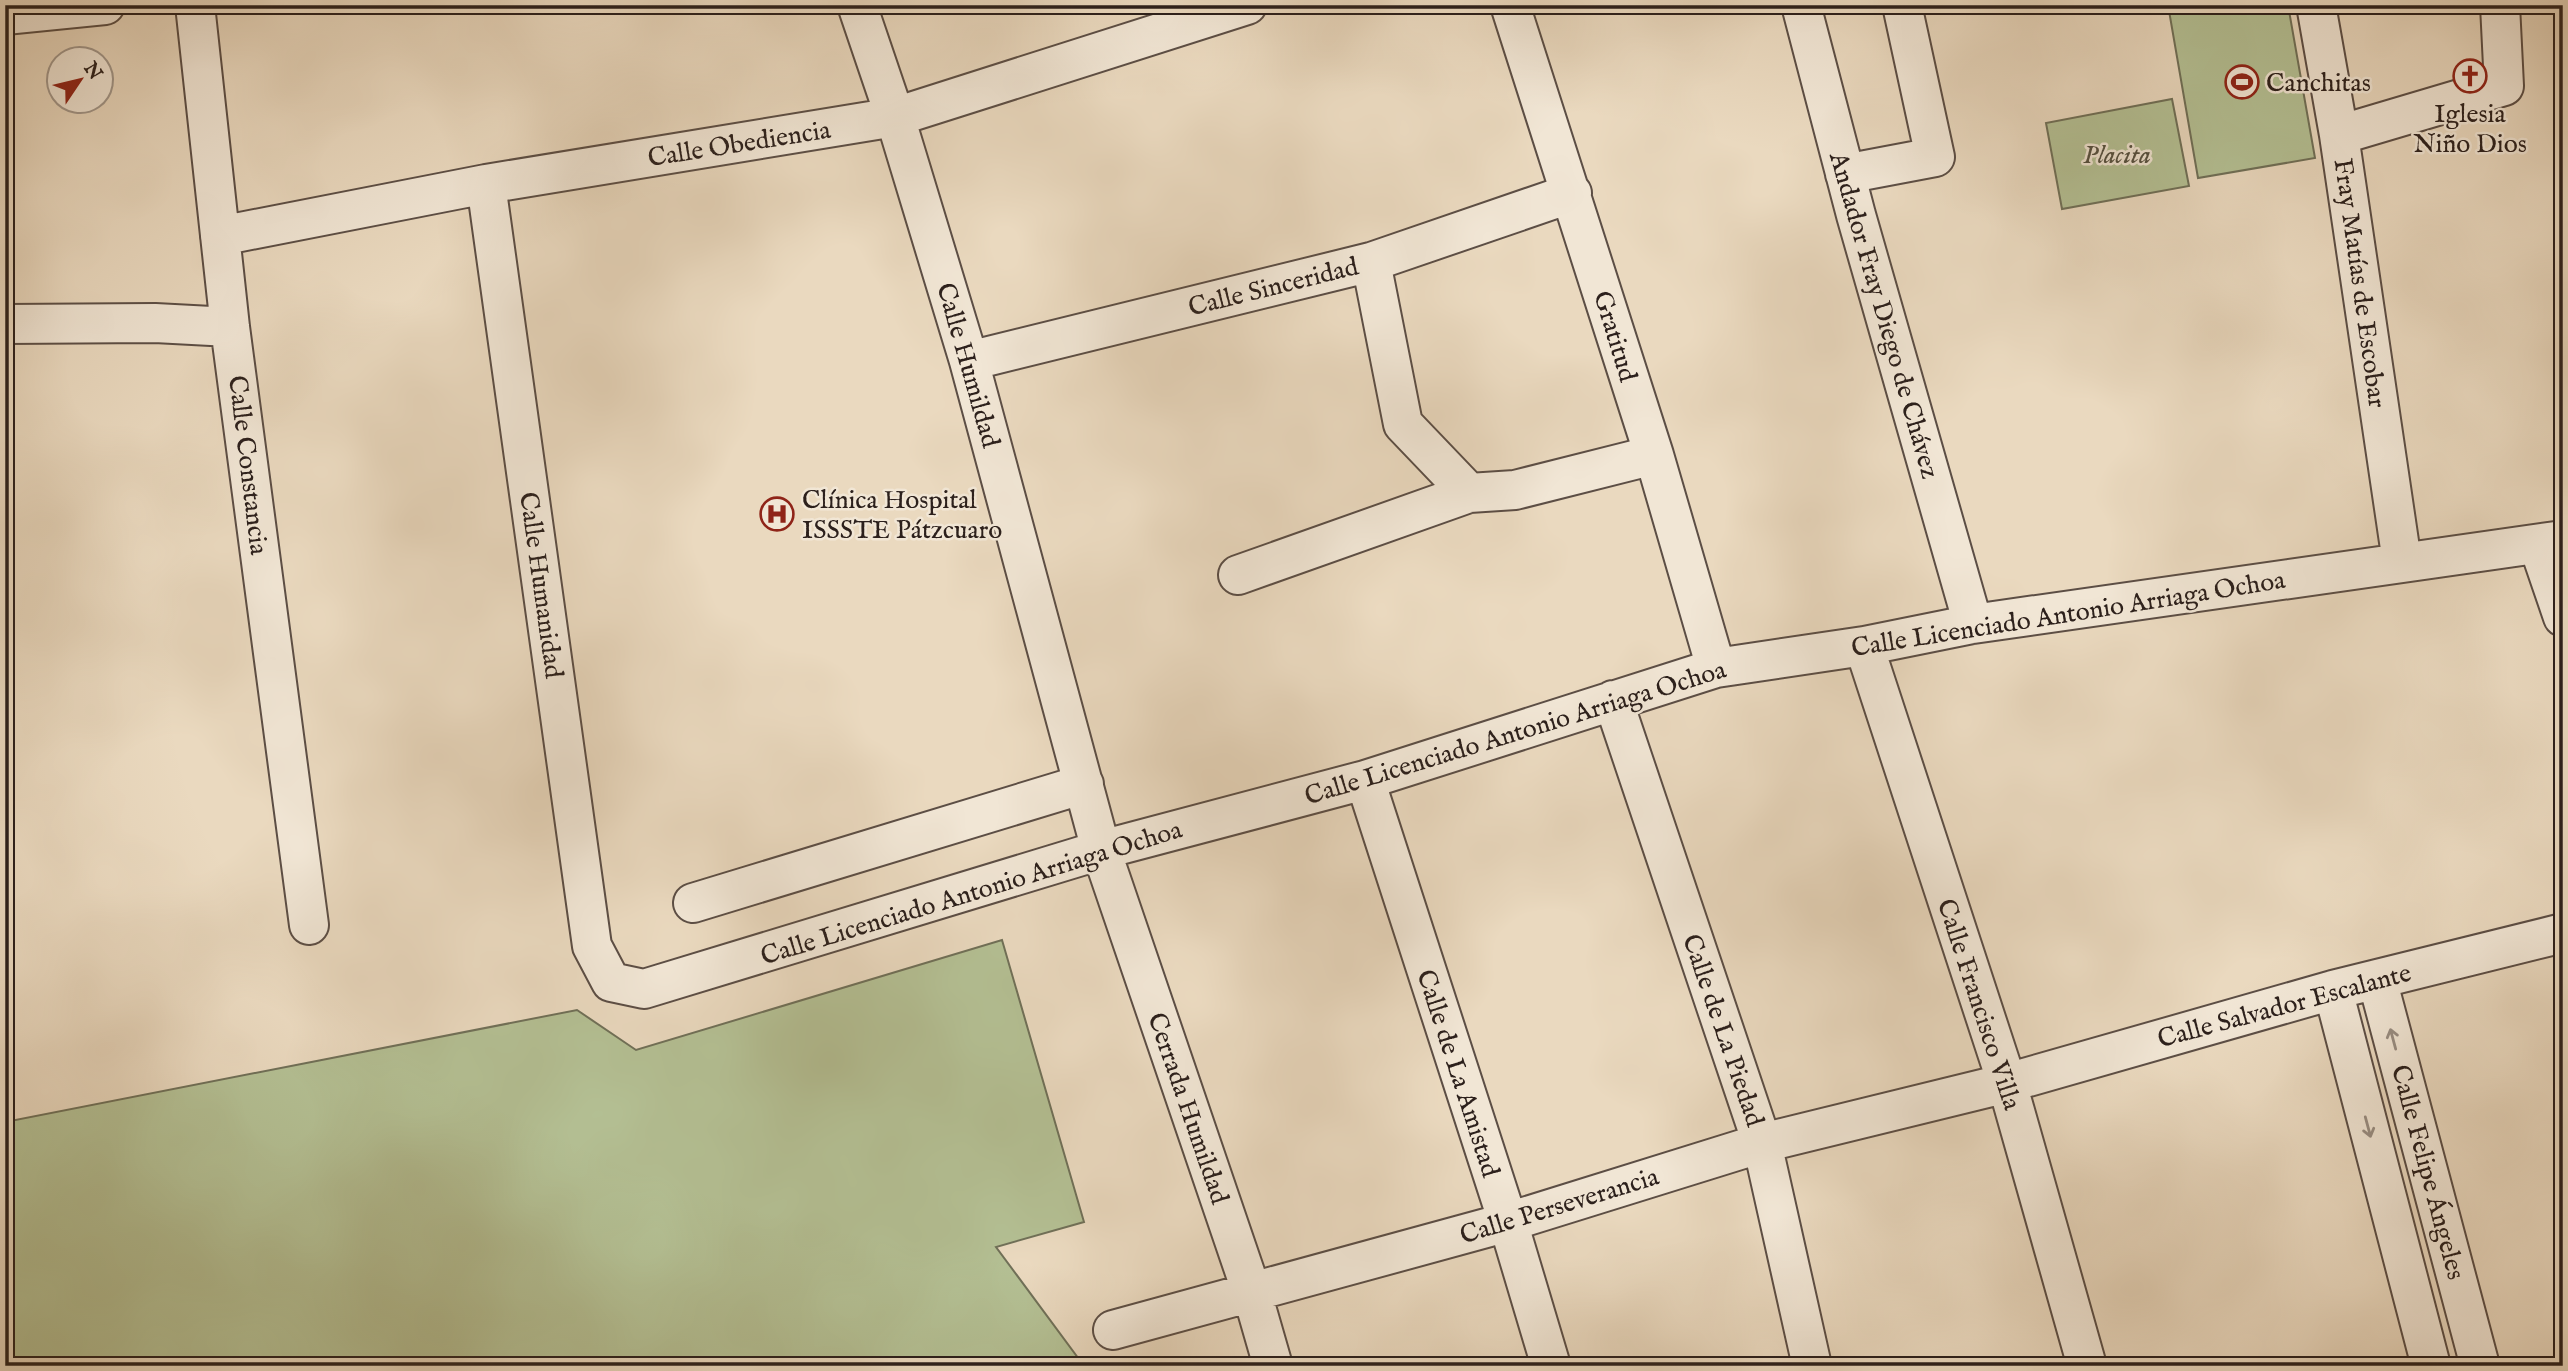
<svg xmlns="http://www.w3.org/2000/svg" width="2568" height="1371" viewBox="0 0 2568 1371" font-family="'IM FELL English',serif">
  <rect width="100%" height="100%" fill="#ead9bf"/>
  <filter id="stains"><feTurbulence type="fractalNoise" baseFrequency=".00286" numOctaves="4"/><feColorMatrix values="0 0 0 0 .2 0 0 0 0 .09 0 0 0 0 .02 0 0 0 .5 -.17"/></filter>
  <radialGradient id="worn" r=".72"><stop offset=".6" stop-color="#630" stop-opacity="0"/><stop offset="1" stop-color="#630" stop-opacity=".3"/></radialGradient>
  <path fill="#b4c094" stroke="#707058" stroke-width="2" d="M2168,5H2288L2315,158L2198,178Z
    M2172,99L2189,186L2062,209L2046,123Z
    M1002,940L1084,1222L996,1247L1084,1366H5V1122L577,1010L636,1050Z"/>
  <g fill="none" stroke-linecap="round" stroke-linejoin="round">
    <defs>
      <path id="minor" d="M195,5L230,327L309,925
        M857,5L895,117L969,361L1101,850L1252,1293L1273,1366
        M1510,5L1654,455L1716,668
        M1801,5L1856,215L1973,624
        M2316,5L2339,135L2402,562
        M5,15L105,5
        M2339,135L2504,86L2500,5
        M1845,174L1935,157L1902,5
        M486,184L592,946L611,982L644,989L1101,850L1365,780L1716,668L1864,646L1973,624L2563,540
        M220,236L486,184L895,117L1247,5
        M1371,262L1403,424L1469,493L1515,490L1654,455
        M5,324L155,323L230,327
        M969,361L1371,262L1572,193
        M2538,544L2563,617
        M1238,575L1469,493
        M1864,646L2007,1083L2087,1366
        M1613,700L1762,1143L1812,1366
        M1365,780L1508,1222L1551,1366
        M693,903L1084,784
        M2377,979L2480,1366
        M2333,990L2431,1366
        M1113,1330L1508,1222L1762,1143L2007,1083L2333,990L2563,933"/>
    </defs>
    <use href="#minor" stroke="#5c4e45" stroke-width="42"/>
    <use href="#minor" stroke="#f1e6d5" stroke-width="38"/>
  </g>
  <defs><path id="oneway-shaft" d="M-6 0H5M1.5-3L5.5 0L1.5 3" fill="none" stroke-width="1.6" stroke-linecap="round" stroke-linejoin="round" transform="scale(1.75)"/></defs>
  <g stroke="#988d82">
    <use href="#oneway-shaft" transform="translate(2393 1039) rotate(-105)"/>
    <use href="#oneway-shaft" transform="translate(2368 1127) rotate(75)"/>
  </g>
  <defs>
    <symbol id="church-ring" viewBox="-11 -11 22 22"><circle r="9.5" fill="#f1e6d5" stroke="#8f2418" stroke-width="1.5"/><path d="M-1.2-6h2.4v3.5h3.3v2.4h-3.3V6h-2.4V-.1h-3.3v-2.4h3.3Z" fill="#8f2418"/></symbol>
    <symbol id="stadium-ring" viewBox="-11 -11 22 22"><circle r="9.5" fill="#f1e6d5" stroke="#8f2418" stroke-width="1.5"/><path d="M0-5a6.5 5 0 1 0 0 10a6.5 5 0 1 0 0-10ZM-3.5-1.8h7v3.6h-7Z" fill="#8f2418"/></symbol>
    <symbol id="hospital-ring" viewBox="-11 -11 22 22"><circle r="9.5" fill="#f1e6d5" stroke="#8f2418" stroke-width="1.5"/><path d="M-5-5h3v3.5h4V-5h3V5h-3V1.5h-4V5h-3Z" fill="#8f2418"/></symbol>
  </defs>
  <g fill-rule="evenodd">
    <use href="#church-ring" x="2451" y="57" width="38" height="38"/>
    <use href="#stadium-ring" x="2223" y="63" width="38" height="38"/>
    <use href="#hospital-ring" x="758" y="495" width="38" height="38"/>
  </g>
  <g text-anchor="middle" stroke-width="5" stroke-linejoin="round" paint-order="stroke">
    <g font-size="26" fill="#2c201c" stroke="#f1e6d5" text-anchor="start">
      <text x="2266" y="91">Canchitas</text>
      <text x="2470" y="122" text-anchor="middle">Iglesia<tspan x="2470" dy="30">Niño Dios</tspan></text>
      <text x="802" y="508">Clínica Hospital<tspan x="802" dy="30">ISSSTE Pátzcuaro</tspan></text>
    </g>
    <g font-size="26" fill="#2c201c" stroke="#f1e6d5">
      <text transform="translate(739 143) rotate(-9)" y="9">Calle Obediencia</text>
      <text transform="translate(2361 283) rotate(82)" y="9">Fray Matías de Escobar</text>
      <text transform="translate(1273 286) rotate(-14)" y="9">Calle Sinceridad</text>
      <text transform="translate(1885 315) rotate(74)" y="9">Andador Fray Diego de Chávez</text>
      <text transform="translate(1616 336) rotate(73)" y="9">Gratitud</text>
      <text transform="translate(969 365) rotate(74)" y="9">Calle Humildad</text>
      <text transform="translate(249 465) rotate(83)" y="9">Calle Constancia</text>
      <text transform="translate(542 585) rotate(82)" y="9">Calle Humanidad</text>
      <text transform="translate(2068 613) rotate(-9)" y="9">Calle Licenciado Antonio Arriaga Ochoa</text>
      <text transform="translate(1515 732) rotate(-17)" y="9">Calle Licenciado Antonio Arriaga Ochoa</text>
      <text transform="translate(971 892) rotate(-17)" y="9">Calle Licenciado Antonio Arriaga Ochoa</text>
      <text transform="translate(1980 1004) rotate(72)" y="9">Calle Francisco Villa</text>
      <text transform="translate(2284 1005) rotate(-15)" y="9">Calle Salvador Escalante</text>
      <text transform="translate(1724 1030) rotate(71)" y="9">Calle de La Piedad</text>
      <text transform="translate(1459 1073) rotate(72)" y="9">Calle de La Amistad</text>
      <text transform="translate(1189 1108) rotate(71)" y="9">Cerrada Humildad</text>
      <text transform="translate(2429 1172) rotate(75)" y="9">Calle Felipe Ángeles</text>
      <text transform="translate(1559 1205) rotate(-17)" y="9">Calle Perseverancia</text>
    </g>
    <g font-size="26" font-style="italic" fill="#555040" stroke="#f1e6d5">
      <text x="2117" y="163">Placita</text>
    </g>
  </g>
  <rect width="2568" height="1371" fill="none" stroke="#ead9bf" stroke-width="28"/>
  <rect x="7" y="7" width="2554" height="1357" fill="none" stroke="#2c201c" stroke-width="3.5"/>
  <rect x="14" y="14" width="2540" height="1343" fill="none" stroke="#2c201c" stroke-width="2"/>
  <g transform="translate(80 80) rotate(55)"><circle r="33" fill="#f1e6d5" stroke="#a2978b" stroke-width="2"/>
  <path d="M0-5L12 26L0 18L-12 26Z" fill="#8f2418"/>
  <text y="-10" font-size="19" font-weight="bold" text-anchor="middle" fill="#2c201c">N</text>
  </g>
  <rect width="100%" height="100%" filter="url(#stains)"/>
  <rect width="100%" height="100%" fill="url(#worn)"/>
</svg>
